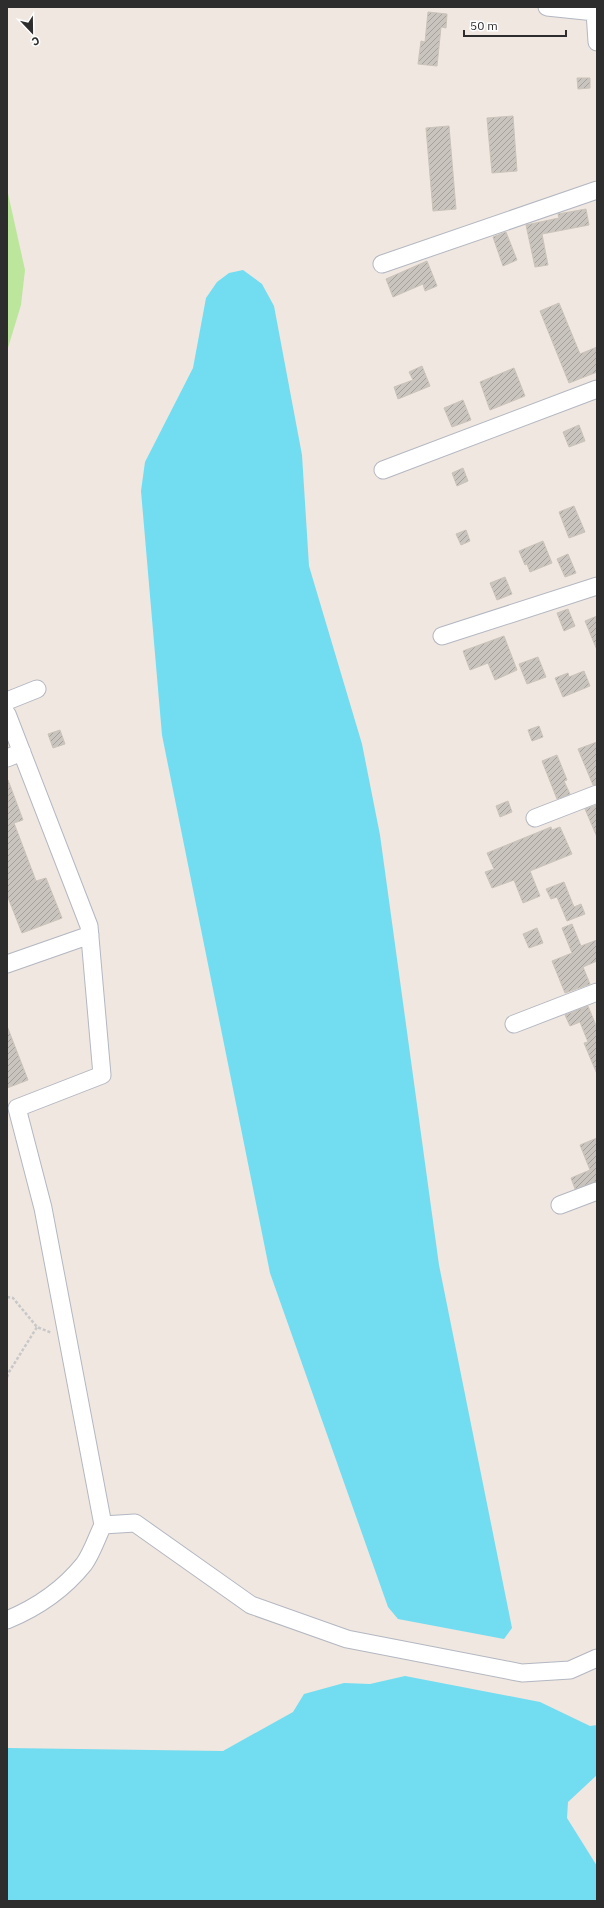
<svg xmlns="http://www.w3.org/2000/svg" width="604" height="1908" viewBox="0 0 604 1908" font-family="'IBM Plex Sans',sans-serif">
  <defs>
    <pattern id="building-hatch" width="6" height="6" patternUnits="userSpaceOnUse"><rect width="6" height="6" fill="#cac4bf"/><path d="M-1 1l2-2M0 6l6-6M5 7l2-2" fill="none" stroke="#a4a09c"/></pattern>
  </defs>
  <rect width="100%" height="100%" fill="#efe7e0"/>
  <path fill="#bce69c" d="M7,189L25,270L21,305L7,351Z"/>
  <path fill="#72dcf1" d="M243,270L262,284L274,306L302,455L309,566L362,744L380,835L439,1265L512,1628L504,1639L398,1619L388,1607L270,1273L162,735L141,491L145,462L193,368L206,298L217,282L229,273Z
    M405,1676L540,1702L590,1726L597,1725V1775L568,1802L567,1818L597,1866V1901H7V1748L223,1751L293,1712L304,1694L344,1683L370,1684Z"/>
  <path fill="url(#building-hatch)" stroke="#cac3b9" d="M428,12L447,14L446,28L441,27L437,66L418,64L421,41L425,42Z
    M577,78H590V88L578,89Z
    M513,116L517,171L492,173L487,118Z
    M449,126L456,209L433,211L426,128Z
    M586,209L589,225L542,234L548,265L535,267L526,225L559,218L558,214Z
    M506,232L517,260L503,266L493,237Z
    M427,261L437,286L425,291L423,284L393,297L386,279Z
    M559,303L580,354L597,347V372L569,383L540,311Z
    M422,366L430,386L398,399L394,387L413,380L409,372Z
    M514,368L525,396L490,410L480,382Z
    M463,400L471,420L452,427L444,408Z
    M579,425L585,441L569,447L563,432Z
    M463,468L468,481L457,486L452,473Z
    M574,506L585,532L569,538L559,512Z
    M466,530L470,541L461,545L456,534Z
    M543,541L552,563L530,572L527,564L525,565L519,551Z
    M568,554L576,573L565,577L557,559Z
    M505,577L512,594L497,600L490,583Z
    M568,609L575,626L564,631L557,613Z
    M597,616V650L585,621Z
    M504,636L517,670L495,680L488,663L470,670L463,651Z
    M538,657L546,677L527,684L519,664Z
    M584,671L590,686L563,697L555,678L568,673L569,677Z
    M539,726L543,737L532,741L528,730Z
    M60,730L65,744L53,748L48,734Z
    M597,742V784L593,785L578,749Z
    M557,755L567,780L564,781L570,794L557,799L542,761Z
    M8,780L23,820L14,823L36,881L46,878L62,918L22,933L7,895Z
    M508,801L512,812L500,817L496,806Z
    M597,805V837L585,809Z
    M551,827L552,830L560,827L572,854L530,871L540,896L523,903L514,880L492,888L485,872L494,869L487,853Z
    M564,882L574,907L581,904L585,914L567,921L557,897L551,899L546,889Z
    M572,924L581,946L597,940V961L583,967L590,984L565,993L552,961L572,953L562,928Z
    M537,928L543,943L529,948L523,934Z
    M588,1006L597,1028V1074L584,1043L588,1042L580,1022L570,1026L565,1015Z
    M7,1026L28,1080L7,1088Z
    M597,1138V1181L575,1189L571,1178L590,1170L580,1145Z"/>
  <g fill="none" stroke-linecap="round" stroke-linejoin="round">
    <defs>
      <path id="minor" d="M547,7L595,12L597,42
        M382,264L597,190
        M383,470L597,389
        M442,636L597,586
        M7,701L37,689
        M7,714L89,926L102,1075L17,1108L43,1208L103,1525
        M7,758L22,752
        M535,818L597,794
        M7,964L90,935
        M514,1024L597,992
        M560,1205L597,1191
        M7,1620C36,1608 64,1589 84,1564C92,1553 97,1537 103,1525L135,1523L251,1605L347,1639L522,1673L570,1670L597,1658"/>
    </defs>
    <use href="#minor" stroke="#b3b7c1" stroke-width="19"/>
    <path stroke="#c8c8c8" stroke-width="2.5" stroke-dasharray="3 2" stroke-linecap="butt" d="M7,1297L13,1298L37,1327L52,1333
      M7,1377L9,1372L37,1327"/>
    <use href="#minor" stroke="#fff" stroke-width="17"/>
  </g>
  <rect width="604" height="1908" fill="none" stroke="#2d2d2d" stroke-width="16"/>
  <g transform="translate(32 32) rotate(158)" stroke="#ffffff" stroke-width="3" paint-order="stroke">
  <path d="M0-3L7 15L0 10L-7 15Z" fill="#2d2d2d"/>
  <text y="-6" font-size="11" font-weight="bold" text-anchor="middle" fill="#2d2d2d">С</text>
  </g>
  <path d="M464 30v6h102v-6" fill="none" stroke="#2d2d2d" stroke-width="2"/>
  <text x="470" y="30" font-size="12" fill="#2d2d2d" stroke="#ffffff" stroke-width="3" paint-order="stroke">50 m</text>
</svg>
